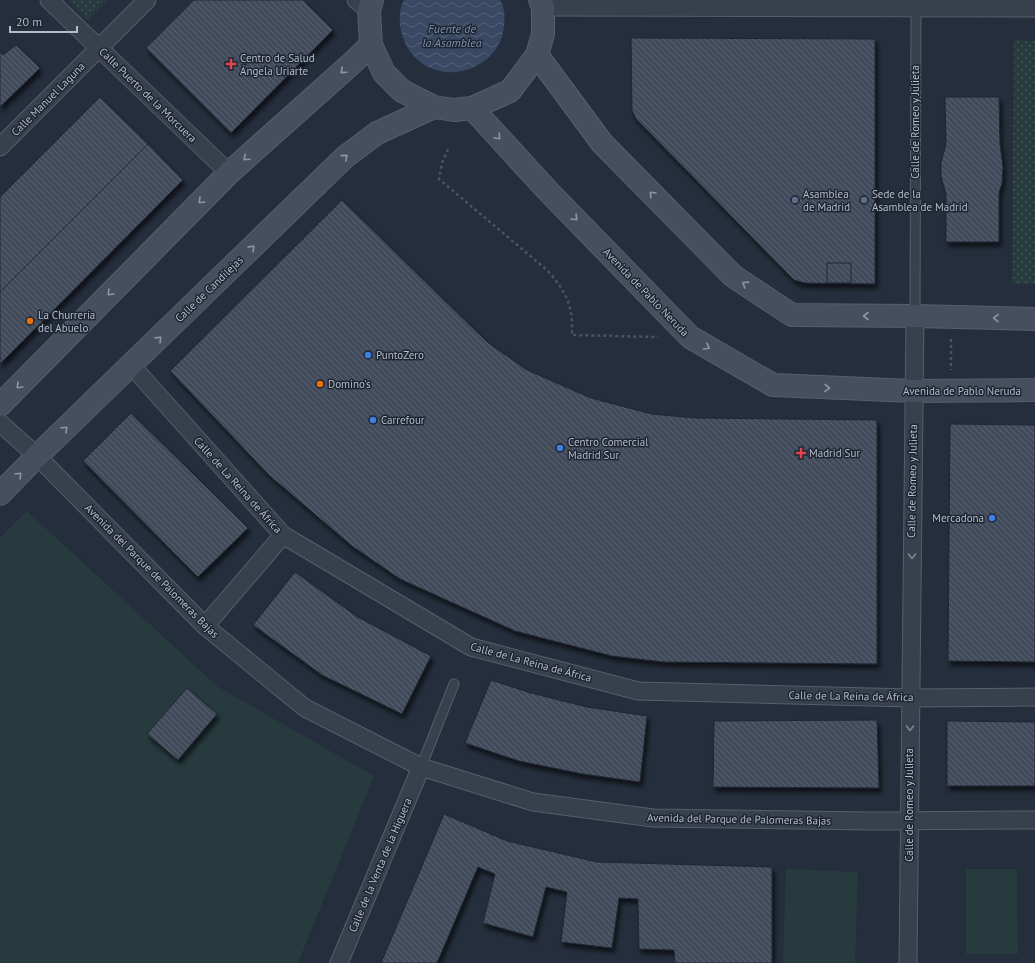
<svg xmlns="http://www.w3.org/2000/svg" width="1035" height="963" viewBox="0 0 1035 963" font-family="'PT Sans',sans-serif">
  <defs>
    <pattern id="grass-dots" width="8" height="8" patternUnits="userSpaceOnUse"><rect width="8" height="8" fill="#273a3d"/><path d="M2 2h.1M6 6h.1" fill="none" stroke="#445558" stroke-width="1.8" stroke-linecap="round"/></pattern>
    <pattern id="water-waves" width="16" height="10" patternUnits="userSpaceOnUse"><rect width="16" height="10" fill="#3a4963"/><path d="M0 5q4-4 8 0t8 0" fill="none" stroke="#546178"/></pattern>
    <pattern id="building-back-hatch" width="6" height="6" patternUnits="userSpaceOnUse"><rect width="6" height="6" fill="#424c5b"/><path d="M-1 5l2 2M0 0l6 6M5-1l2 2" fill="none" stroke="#5b6471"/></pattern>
    <filter id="shadow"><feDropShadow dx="2.5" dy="4.5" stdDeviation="2" flood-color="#0009"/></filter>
  </defs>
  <rect width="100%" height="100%" fill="#252e3c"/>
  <path fill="url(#grass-dots)" d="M67,0H107L87,20Z
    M1014,40L1035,41V284H1012Z"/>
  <path fill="#273a3d" d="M27,511L218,687L374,776L298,963H0V538Z
    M786,869L858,872L855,963H783Z
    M1017,869L1018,954H966V869Z"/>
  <path fill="url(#water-waves)" d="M404,0H500C506,10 505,22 503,33C501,43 494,53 487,59C455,85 409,71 401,30C399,20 399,9 404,0Z"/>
  <path fill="url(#building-back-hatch)" stroke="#202734" filter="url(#shadow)" d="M194,0H303L333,30L231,133L146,48Z
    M631,38L875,39V284L805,283L794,280L636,119L632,110Z
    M16,45L40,68L0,107V52L3,55Z
    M100,97L148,144L0,292V197Z
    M945,97H999L1000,144L1003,167L1002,183L999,193V242H946V194L941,176V163L946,144Z
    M148,144L183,180L0,364V292Z
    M342,200L487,342L527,370L591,398L652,414L695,418L877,420V664L664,662L612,656L515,631L400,579L352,546L270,476L170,371Z
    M827,263H851V283H827Z
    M131,413L248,528L198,577L83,461Z
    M950,424L1035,425V662L948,661Z
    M295,572L356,616L431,656L402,714L322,675L253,625Z
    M491,680L531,693L587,707L647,716L640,782L583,774L519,761L465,743Z
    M187,688L217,714L178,760L147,734Z
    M877,720L879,788L713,787L714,721Z
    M947,721L1035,722V786H947Z
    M444,814L507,841L597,862L772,867V963H675L674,950L639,949L638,899L619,898L612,948L561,942L567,892L546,887L533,937L483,923L495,874L478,867L437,963H381Z"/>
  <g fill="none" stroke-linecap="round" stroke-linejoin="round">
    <defs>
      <path id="lane" d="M915,316L916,8
        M421,767L454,684"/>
      <path id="street" d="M49,0L229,173
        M356,0L369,10
        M543,7L1035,8
        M0,147L147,0
        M131,365L283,535L471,647L638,691L910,698L1035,697
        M0,423L37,456L205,626L305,708L421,767L533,802L653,818L872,821L1035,820
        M205,626L283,535
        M339,963L421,767
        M908,963L915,316"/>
      <path id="secondary" d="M372,0L369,10L371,45L384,73L402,91L434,107L454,110L472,108L510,91L537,55L543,34V7L540,0
        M537,55L602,143L733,276L792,315L915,316L1035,319
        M472,108L547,190L690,337L773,385L913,391L1035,390
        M0,405L229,173L351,64L371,45
        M0,494L37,456L345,157L377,133L434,107"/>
    </defs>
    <use href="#lane" stroke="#575e6b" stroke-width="11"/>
    <use href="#street" stroke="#575e6b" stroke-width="19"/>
    <use href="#secondary" stroke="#575e6b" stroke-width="24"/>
    <path stroke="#45575b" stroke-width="2.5" stroke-dasharray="3 3" stroke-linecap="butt" d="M448,149L442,163L439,179L548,271C567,293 573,306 572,335L658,337
      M951,339V370"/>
    <use href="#lane" stroke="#39404d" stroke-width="9"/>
    <use href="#street" stroke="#39404d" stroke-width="17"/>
    <use href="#secondary" stroke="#474f5f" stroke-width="22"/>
  </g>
  <defs><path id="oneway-chevron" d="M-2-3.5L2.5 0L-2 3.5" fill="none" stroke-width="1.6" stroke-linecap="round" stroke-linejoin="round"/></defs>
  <g stroke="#8e95a3">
    <use href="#oneway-chevron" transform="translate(343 71) rotate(138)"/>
    <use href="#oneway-chevron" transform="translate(498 137) rotate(47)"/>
    <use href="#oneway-chevron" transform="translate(345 157) rotate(-40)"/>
    <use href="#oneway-chevron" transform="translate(246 158) rotate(138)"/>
    <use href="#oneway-chevron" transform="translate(652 194) rotate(-134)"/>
    <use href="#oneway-chevron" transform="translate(201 201) rotate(135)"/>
    <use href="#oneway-chevron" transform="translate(575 218) rotate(46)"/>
    <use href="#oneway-chevron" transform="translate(252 248) rotate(-44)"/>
    <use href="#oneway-chevron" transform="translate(745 284) rotate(-147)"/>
    <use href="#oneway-chevron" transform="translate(110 293) rotate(135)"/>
    <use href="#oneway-chevron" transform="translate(866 316) rotate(-180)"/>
    <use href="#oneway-chevron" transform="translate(996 318) rotate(-179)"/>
    <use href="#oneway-chevron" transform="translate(159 339) rotate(-44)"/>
    <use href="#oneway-chevron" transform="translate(707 347) rotate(30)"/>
    <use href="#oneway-chevron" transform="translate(19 386) rotate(135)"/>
    <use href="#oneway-chevron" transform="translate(827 388) rotate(2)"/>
    <use href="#oneway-chevron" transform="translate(65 429) rotate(-44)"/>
    <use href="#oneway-chevron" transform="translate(19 475) rotate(-46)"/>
  </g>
  <g stroke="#7d8491">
    <use href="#oneway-chevron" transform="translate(912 556) rotate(91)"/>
    <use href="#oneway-chevron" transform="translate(910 728) rotate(91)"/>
  </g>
  <g fill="#e0444e" stroke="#1e2532" stroke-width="1.5">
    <path d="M229 58h4v4h4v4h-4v4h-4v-4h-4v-4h4z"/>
    <path d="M799 447h4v4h4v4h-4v4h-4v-4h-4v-4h4z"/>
  </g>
  <g fill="#5c6f8a" stroke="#1e2532" stroke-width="1.5">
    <circle cx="795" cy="200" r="4"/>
    <circle cx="864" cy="200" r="4"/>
  </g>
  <g fill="#e8710a" stroke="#1e2532" stroke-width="1.5">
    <circle cx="30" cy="321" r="4"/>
    <circle cx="320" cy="384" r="4"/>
  </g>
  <g fill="#3f7fe0" stroke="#1e2532" stroke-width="1.5">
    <circle cx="368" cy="355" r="4"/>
    <circle cx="373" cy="420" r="4"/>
    <circle cx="560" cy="448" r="4"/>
    <circle cx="992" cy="518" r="4"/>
  </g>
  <g text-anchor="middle" stroke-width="3" stroke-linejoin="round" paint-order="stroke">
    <g font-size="11" fill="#b5bbc8" stroke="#1e2532" text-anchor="start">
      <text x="240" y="62">Centro de Salud<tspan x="240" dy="13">Ángela Uriarte</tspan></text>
      <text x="803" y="198">Asamblea<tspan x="803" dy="13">de Madrid</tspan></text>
      <text x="872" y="198">Sede de la<tspan x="872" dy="13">Asamblea de Madrid</tspan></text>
      <text x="38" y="319">La Churrería<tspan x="38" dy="13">del Abuelo</tspan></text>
      <text x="376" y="359">PuntoZero</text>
      <text x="328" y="388">Domino's</text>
      <text x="381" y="424">Carrefour</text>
      <text x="568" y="446">Centro Comercial<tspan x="568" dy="13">Madrid Sur</tspan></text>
      <text x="809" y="457">Madrid Sur</text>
      <text x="984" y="522" text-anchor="end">Mercadona</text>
    </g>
    <g font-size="11" fill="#b5bbc8" stroke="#1e2532">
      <text transform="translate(148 95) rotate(44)" y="4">Calle Puerto de la Morcuera</text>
      <text transform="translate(48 99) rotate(-45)" y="4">Calle Manuel Laguna</text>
      <text transform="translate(915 122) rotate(-90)" y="4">Calle de Romeo y Julieta</text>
      <text transform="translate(209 289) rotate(-44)" y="4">Calle de Candilejas</text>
      <text transform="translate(646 292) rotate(46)" y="4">Avenida de Pablo Neruda</text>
      <text x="962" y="395">Avenida de Pablo Neruda</text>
      <text transform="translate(912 481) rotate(-89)" y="4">Calle de Romeo y Julieta</text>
      <text transform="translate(238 485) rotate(48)" y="4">Calle de La Reina de África</text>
      <text transform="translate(152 571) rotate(45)" y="4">Avenida del Parque de Palomeras Bajas</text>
      <text transform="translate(531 662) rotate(15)" y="4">Calle de La Reina de África</text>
      <text transform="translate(851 696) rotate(1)" y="4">Calle de La Reina de África</text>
      <text transform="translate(909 805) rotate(-90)" y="4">Calle de Romeo y Julieta</text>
      <text transform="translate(739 819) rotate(1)" y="4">Avenida del Parque de Palomeras Bajas</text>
      <text transform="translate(380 865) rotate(-67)" y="4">Calle de la Venta de la Higuera</text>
    </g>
    <g font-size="12" font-style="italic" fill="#7e90ae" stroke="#1e2532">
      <text x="452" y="33">Fuente de<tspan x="452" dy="14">la Asamblea</tspan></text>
    </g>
  </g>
  <path d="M10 26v6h67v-6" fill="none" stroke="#b5bbc8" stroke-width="2"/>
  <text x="16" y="26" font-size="12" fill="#b5bbc8" stroke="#1e2532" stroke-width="3" paint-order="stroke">20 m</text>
</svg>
